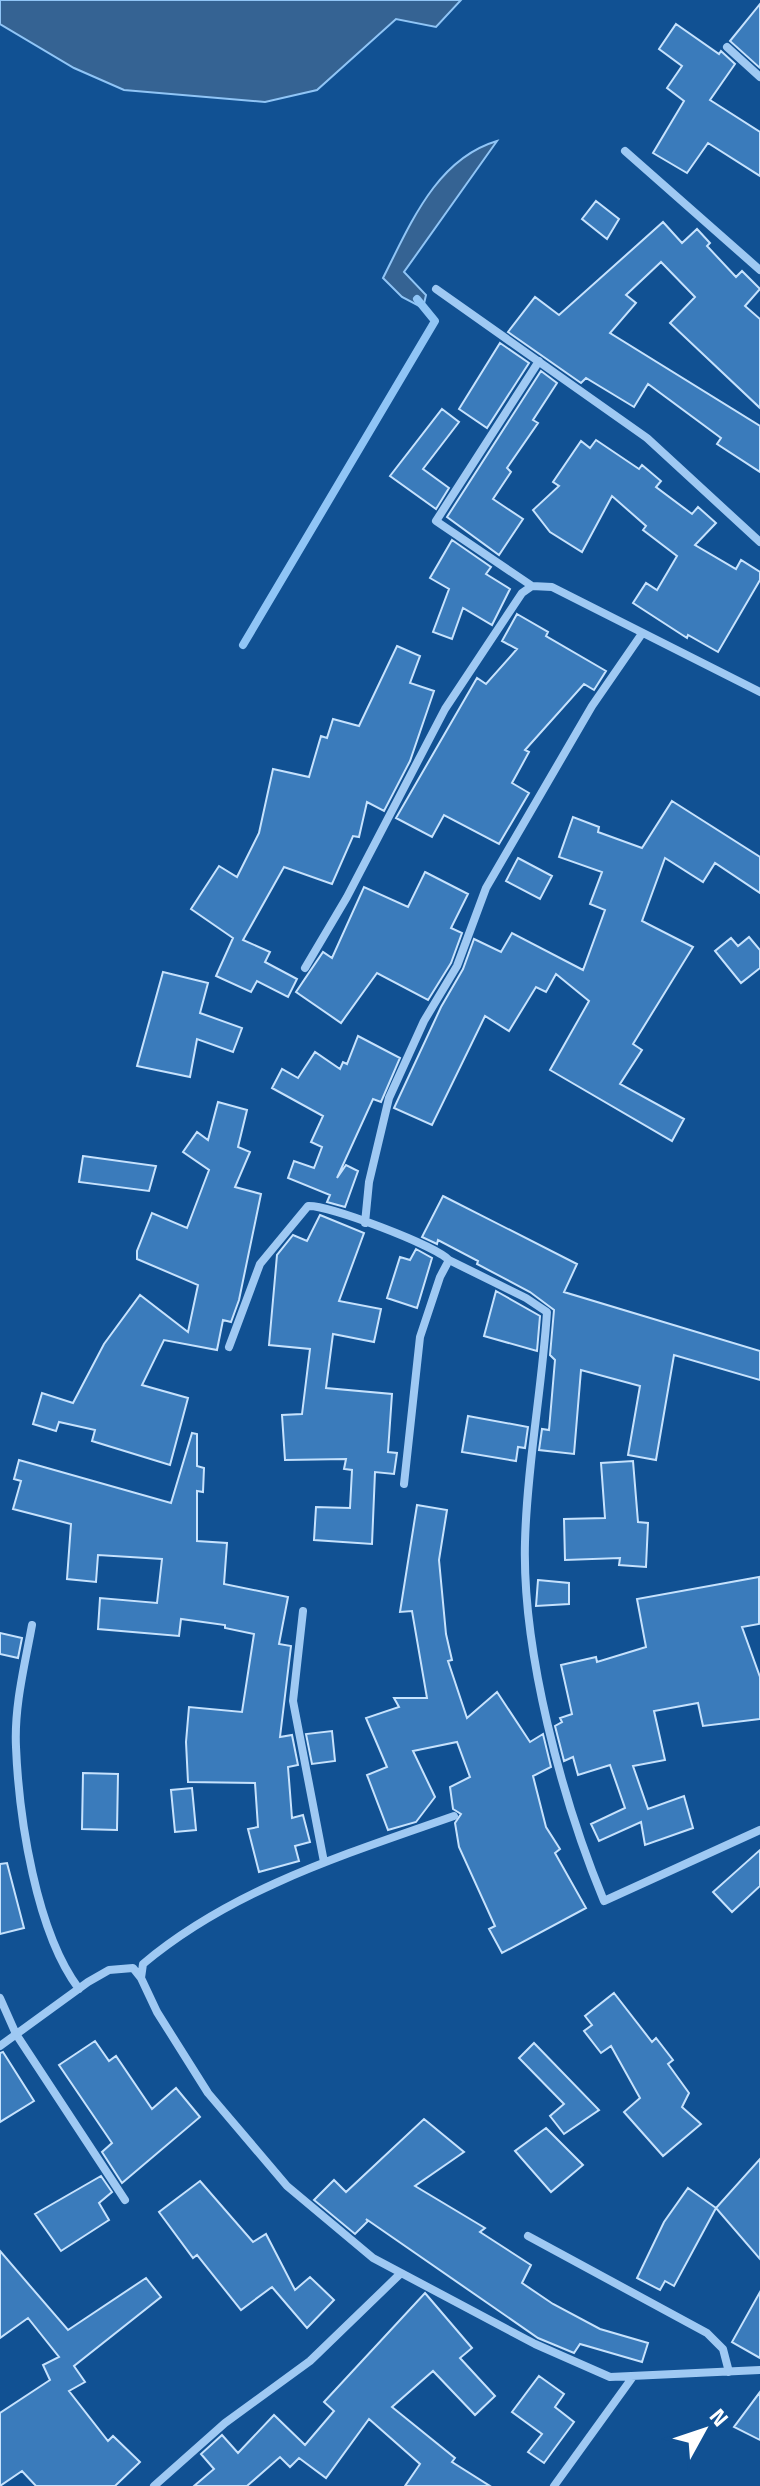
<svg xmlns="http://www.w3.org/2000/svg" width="760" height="2486" viewBox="0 0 760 2486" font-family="'Titillium Web',sans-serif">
  <rect width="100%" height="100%" fill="#115193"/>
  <path fill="#356393" stroke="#90c5f6" stroke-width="2" d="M0,0H461L436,27L396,19L317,90L265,102L124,90L74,68L0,24Z
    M497,141L404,272L426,295L423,308L402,297L383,278C410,225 436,159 497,141Z"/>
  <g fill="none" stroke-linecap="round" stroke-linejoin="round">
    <path stroke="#90c5f6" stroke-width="8" d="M243,645L435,321L417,299"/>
  </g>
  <path fill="#3a7bbb" stroke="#c6e2fd" stroke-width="2" d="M760,4V68L730,41Z
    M676,24L719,54L721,51L735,64L710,100L760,132V176L708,143L687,173L653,153L684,101L667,88L682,66L659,49Z
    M596,201L619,219L607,239L582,219Z
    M663,222L682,243L697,229L710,243L707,246L736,277L742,271L760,289L745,306L760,319V408L670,323L695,297L661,262L626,295L636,303L610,333L760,426V472L717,444L721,438L648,384L634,407L586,378L581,383L508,332L535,297L559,315Z
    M500,343L529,363L487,428L459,409Z
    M541,371L557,383L533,420L538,423L507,468L511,472L493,499L523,519L499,555L447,517Z
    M442,409L459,422L423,469L449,488L436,509L390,476Z
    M596,440L639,469L642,465L661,481L656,487L692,514L698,507L716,523L695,545L736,569L741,560L760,572V580L718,652L688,635L687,638L633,603L646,583L657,590L677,556L643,530L646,526L612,496L582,552L550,532L533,510L559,486L553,482L581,441L590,448Z
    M452,540L491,567L486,574L510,589L492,625L463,608L452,639L433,632L449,589L430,578Z
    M517,614L548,632L546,636L606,671L594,690L584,684L525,750L529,752L512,783L529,793L499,844L444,815L432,837L396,818L477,678L486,684L517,649L502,641Z
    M397,646L420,656L410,683L434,691L410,761L384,811L367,802L359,837L353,836L332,884L284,867L243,940L270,952L265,962L297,979L288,997L257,981L251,992L216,976L233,938L191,909L219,866L237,877L259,833L273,769L309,777L321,736L327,738L333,719L359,726Z
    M672,801L760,857V893L715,863L703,882L665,858L642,921L693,947L633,1044L642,1050L620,1084L684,1119L672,1141L550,1070L589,1001L556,974L546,992L536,987L509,1031L485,1016L432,1125L394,1108L441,1007L463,969L474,939L501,952L512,933L583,970L605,910L590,904L602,872L559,857L573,817L599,827L598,832L642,848Z
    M518,858L552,876L540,899L506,881Z
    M425,872L468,894L451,928L462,933L451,963L428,1000L377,973L341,1023L296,992L323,952L332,958L364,887L408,907Z
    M749,937L760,950V968L741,983L715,951L731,938L738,946Z
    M163,972L208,983L200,1013L242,1028L233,1052L197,1039L190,1077L137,1066Z
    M358,1036L400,1058L381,1102L373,1099L337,1178L346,1165L358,1171L345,1207L327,1202L330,1195L288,1178L294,1161L314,1168L322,1147L311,1142L323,1116L272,1088L282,1069L298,1078L315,1052L340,1069L343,1062L347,1064Z
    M218,1102L247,1110L238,1147L250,1152L235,1187L261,1194L239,1300L231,1322L223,1320L217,1350L164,1340L142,1385L188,1398L170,1465L92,1441L95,1430L59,1422L56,1431L33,1424L42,1393L73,1403L104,1344L140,1295L188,1332L198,1285L137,1259V1251L152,1213L187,1228L209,1170L183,1152L197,1132L208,1140Z
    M83,1156L156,1166L149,1191L79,1182Z
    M443,1196L577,1264L564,1292L760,1351V1380L674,1355L656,1460L628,1455L640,1386L581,1370L574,1454L539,1450L542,1429L549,1430L555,1360L550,1355L554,1310L530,1292L477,1264L478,1261L438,1240L437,1244L422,1237Z
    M320,1215L364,1233L339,1301L381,1309L374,1342L333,1334L326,1388L392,1394L388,1452L397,1453L394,1474L375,1472L372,1544L314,1540L316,1507L350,1508L352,1470L344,1469L346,1459L285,1460L282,1415L302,1414L310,1349L269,1345L277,1255L293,1235L307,1241Z
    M416,1249L432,1258L417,1308L387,1298L400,1257L410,1260Z
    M496,1291L540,1316L537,1351L484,1336Z
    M468,1416L528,1427L525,1448L518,1447L516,1461L462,1452Z
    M192,1433L197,1434V1466L204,1468L203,1492L197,1491V1541L227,1543L224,1584L288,1597L279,1644L291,1646L280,1737L292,1735L298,1765L288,1767L292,1818L303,1815L310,1842L295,1846L299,1861L259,1872L248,1829L258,1827L255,1783L188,1782L186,1742L189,1707L242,1712L254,1634L225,1628V1625L181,1619L179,1636L98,1629L100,1598L157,1603L162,1559L98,1555L96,1582L67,1579L71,1524L13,1509L21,1481L14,1479L19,1460L171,1503Z
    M633,1461L638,1522L648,1523L646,1567L619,1565L620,1558L565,1560L564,1519L605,1518L601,1463Z
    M417,1505L447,1510L439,1560L446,1634L452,1660L448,1661L467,1718L497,1692L530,1742L543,1734L551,1767L533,1776L546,1827L560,1849L555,1853L586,1908L502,1953L489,1929L495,1926L459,1847L455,1823L461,1814L453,1809L450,1787L470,1777L457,1742L413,1751L435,1797L416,1822L388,1830L367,1775L387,1767L366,1718L399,1707L394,1698H427L412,1611L400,1612Z
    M759,1577V1624L742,1627L760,1677V1719L703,1726L698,1703L654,1711L665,1760L633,1766L648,1809L684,1796L693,1828L645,1845L641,1822L599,1841L591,1824L625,1808L610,1765L578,1775L573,1757L564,1761L555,1726L562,1722L560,1718L572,1714L561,1665L596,1657L597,1662L646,1647L637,1599Z
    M538,1580L569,1583V1604L536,1606Z
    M0,1633L22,1638L18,1658L0,1654Z
    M332,1731L335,1761L312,1764L306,1734Z
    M83,1773L118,1774L117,1830L82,1829Z
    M192,1788L196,1830L175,1832L171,1790Z
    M760,1850V1886L732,1912L713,1892Z
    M7,1863L24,1928L0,1934V1864Z
    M614,1993L652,2042L656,2038L673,2060L668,2064L689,2093L682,2107L701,2124L663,2156L624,2112L640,2098L611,2046L601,2053L584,2031L592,2025L585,2016Z
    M95,2041L109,2061L116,2056L152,2109L176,2088L200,2117L122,2183L102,2152L112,2143L59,2065Z
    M534,2043L599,2110L564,2134L550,2116L564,2104L519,2058Z
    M3,2052L34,2101L0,2122V2053Z
    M424,2119L464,2152L415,2186L485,2228L480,2232L531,2265L522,2283L553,2304L600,2329L648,2343L642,2362L580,2344L574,2353L538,2338L366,2219L368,2221L355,2234L314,2200L334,2180L346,2192Z
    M546,2128L583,2165L551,2192L515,2151Z
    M760,2159V2259L716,2208Z
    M101,2176L112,2192L99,2203L109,2220L61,2251L35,2214Z
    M200,2181L253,2242L266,2234L295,2290L310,2277L334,2300L307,2328L272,2287L241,2310L197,2255L193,2258L159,2212Z
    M688,2188L716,2208L674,2286L665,2281L660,2290L637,2278L664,2222Z
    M0,2251L68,2330L146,2278L161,2297L74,2366L85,2382L69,2391L108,2441L113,2436L140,2462L115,2486H36L22,2471L0,2486V2413L50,2380L43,2365L59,2357L28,2318L0,2338Z
    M760,2292V2358L732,2342Z
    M425,2293L472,2348L460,2358L495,2396L475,2415L433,2371L392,2407L455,2458L452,2462L490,2486H405L420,2464L369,2419L326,2478L299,2458L290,2467L280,2457L247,2486H194L214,2469L201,2454L222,2435L238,2453L274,2415L305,2445L334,2411L324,2402Z
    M539,2376L564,2394L555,2407L574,2422L544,2463L528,2452L542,2434L512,2412Z
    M760,2392V2440L734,2427Z"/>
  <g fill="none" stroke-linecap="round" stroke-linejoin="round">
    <path stroke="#9fc9f3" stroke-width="8" d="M727,47L760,77
      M625,151L760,270
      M436,289L647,438L760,542
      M532,586L436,521L539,361
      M305,968L347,897L445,709L522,593L532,586L552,587L760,692
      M365,1223L369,1182L389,1098L424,1021L457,966L486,888L592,706L641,635
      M449,1260L526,1298L547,1312C542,1389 527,1465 525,1542C522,1651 562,1800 604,1901L760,1830
      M229,1347L260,1264L308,1206C329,1205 434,1245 449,1260L440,1277L420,1337L404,1484
      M303,1611L293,1701L324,1862
      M32,1625C25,1664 14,1706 16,1747C19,1818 36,1932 79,1989
      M454,1816C346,1854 232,1889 143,1964L141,1978L157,2012L208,2093L287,2186L373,2258L535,2344L610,2377L760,2370
      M0,1998L16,2034L125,2200
      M0,2046L88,1982L109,1970L133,1968L141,1978
      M528,2236L707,2333L723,2349L729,2372
      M154,2486L225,2423L310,2361L400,2274
      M554,2486L632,2378"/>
  </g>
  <g transform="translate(704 2430) rotate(50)" stroke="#115193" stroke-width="6" paint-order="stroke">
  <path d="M0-6L14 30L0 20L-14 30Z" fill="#ffffff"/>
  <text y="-12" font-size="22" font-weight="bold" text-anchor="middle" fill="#ffffff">N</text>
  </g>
</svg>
